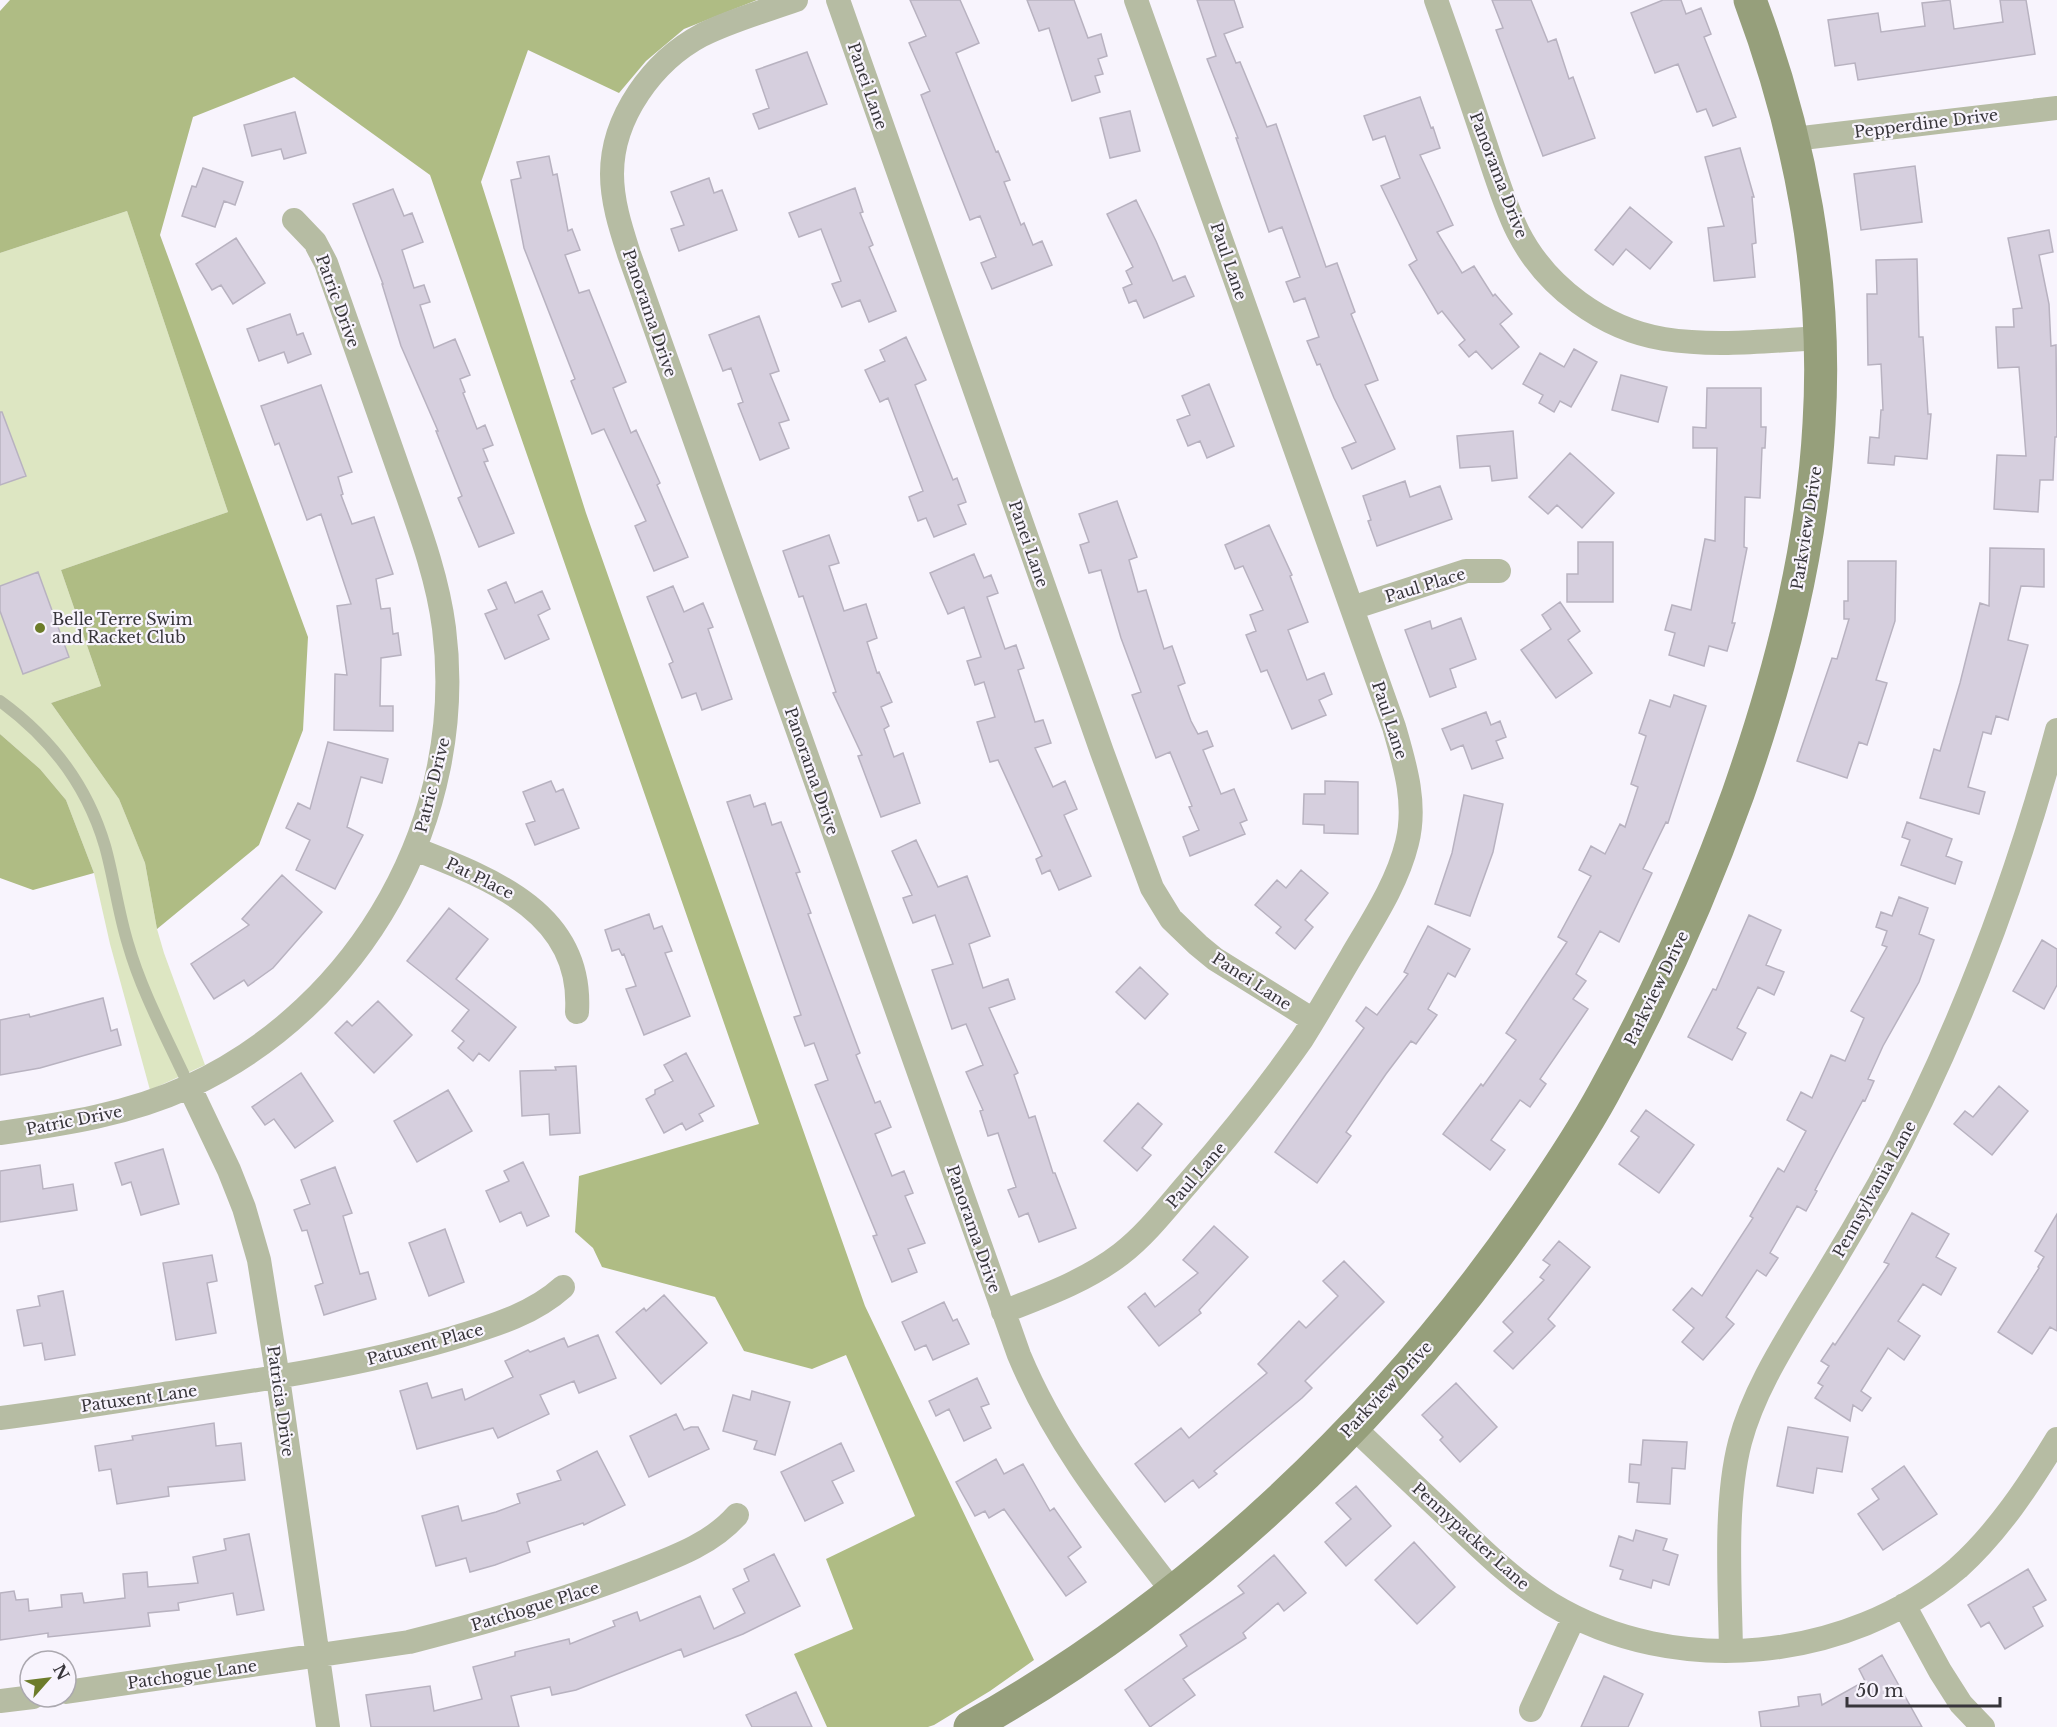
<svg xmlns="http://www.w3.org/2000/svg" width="2057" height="1727" viewBox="0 0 2057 1727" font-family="'Libre Baskerville',serif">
  <rect width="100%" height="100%" fill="#f8f4fd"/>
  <path fill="#dde6c2" d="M127,211L228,512L61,570L101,686L51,703L119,799L145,863L157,929L164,953L205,1065L150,1090L110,944L94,873L66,800L40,769L0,734V253Z"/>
  <path fill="#afbc84" d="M10,0H757L684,29L646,61L619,93L528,50L481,182L586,513L865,1306L1034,1660L990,1691L934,1725L928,1727H827L794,1654L853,1629L826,1559L915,1516L846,1355L812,1369L744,1351L715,1297L602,1267L593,1248L575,1232L579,1176L759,1124L430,175L294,77L193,117L160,235L308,637L303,730L259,845L157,929L145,863L119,799L51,703L101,686L61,570L228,512L127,211L0,253V11Z
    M0,734L40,769L66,800L94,873L33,890L0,878Z"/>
  <path fill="#d6cfde" stroke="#b8b2c0" stroke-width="1.5" d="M910,0H960L979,43L956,53L996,152L998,151L1010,180L1004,182L1021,225L1024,223L1033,245L1042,241L1052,265L992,289L981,263L996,257L980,216L970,220L921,95L930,91L909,43L926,36Z
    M1027,0H1074L1088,38L1101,34L1107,56L1098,59L1103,74L1095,76L1100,92L1072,101L1049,28L1039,31Z
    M1197,0H1234L1243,27L1224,34L1236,63L1240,62L1267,127L1276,124L1326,267L1337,263L1355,312L1351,314L1378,380L1365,385L1395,449L1352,469L1342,448L1356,442L1334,398L1320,364L1317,365L1307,341L1319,337L1305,298L1294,302L1286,282L1300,277L1282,227L1269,232L1236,138H1238L1207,59L1216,56Z
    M1492,0H1531L1548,42L1556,39L1569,79L1573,77L1595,138L1543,156L1496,30L1503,28Z
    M1663,0H1681L1686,14L1701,8L1711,34L1704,37L1736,117L1713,126L1706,109L1697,112L1678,64L1655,73L1631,13Z
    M1950,0L1954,29L2003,22L2000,0H2026L2035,54L1858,80L1855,63L1835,66L1828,20L1878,13L1881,32L1925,26L1922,3Z
    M807,52L827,104L759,129L753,114L769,108L756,70Z
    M1420,97L1431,128L1433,127L1440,148L1420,155L1453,225L1437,232L1462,273L1474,266L1493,296L1495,294L1512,314L1500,324L1519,347L1492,369L1476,351L1469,357L1459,345L1465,340L1442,311L1438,314L1409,265L1417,260L1381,186L1400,178L1385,136L1373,140L1364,116Z
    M1130,111L1140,151L1110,158L1100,118Z
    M295,112L306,153L284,159L281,149L252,156L244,125Z
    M1740,148L1754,197H1752L1756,243L1752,244L1755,277L1714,281L1708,228L1724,226L1705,157Z
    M549,156L553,175L557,174L568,231L572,229L580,250L565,255L579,293L589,290L626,382L613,388L631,433L636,430L660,483L657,485L688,557L654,571L635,526L646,521L604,429L592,434L571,381L575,379L524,248L511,180L521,178L517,162Z
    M1915,166L1922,222L1861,230L1854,174Z
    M203,168L243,182L235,205L224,201L215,227L182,216L192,186L196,187Z
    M709,178L714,193L722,190L737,230L679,251L671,229L684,225L671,192Z
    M855,188L863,212L860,213L873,245L869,247L896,311L869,322L860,300L842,307L832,284L841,281L821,229L799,237L789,213Z
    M393,189L404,216L412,213L423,242L402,250L414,288L424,285L430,302L420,305L434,348L455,339L470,375L460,379L465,392L463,393L477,429L485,425L493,445L483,449L488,461L484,462L514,533L479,547L458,498L462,496L436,431H438L401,346L382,284H383L353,204Z
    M1136,200L1156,241L1173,281L1185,276L1194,296L1144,318L1136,300L1129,303L1123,288L1132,284L1126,271L1133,267L1107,214Z
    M1630,207L1672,242L1650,269L1626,249L1613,265L1595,250Z
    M2049,230L2053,252L2039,255L2049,304L2051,346L2056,345L2057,437H2055L2053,480H2040L2038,512L1994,509L1997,455L2026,456L2019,367L1998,368L1996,327H2014L2013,309L2022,308L2008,238Z
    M236,238L265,283L233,304L221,285L212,290L196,264Z
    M1917,259L1919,337H1923L1928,414H1931L1927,459L1895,456L1894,465L1868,463L1870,437L1879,438L1881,410H1883L1881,364L1868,365L1867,294H1877L1876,260Z
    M290,314L297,335L303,333L311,354L288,363L284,352L259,361L247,329Z
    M759,316L779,371L770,374L789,420L779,423L789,448L760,460L738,404L743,402L731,368L723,371L709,335Z
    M906,337L926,380L915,385L953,480L957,478L966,502L958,505L966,524L934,537L926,518L918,521L909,497L923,491L888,398L880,402L865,370L885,361L880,350Z
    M1574,349L1597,362L1571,407L1560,401L1554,412L1539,403L1543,395L1523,384L1540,353L1564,367Z
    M1621,375L1667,387L1658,422L1612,410Z
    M1209,384L1234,446L1207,458L1200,441L1188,446L1177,420L1190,415L1182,396Z
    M321,385L352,472L338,477L343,494L341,495L352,524L374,517L393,574L376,579L381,609L390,608L393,634L398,633L401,655L381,658L380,706H393V731L334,730L335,674L347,675L337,606L351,604L321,514L307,520L279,443L275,445L261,406Z
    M1707,388H1761V427H1766L1765,448H1762L1760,498L1745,497L1744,547L1747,548L1732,623H1735L1727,651L1709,646L1704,666L1669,655L1675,633L1665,630L1672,605L1691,610L1705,539L1715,541L1717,448H1693V427L1706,428Z
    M0,412H2L26,476L0,485Z
    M1513,431L1517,478L1492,481L1490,466L1460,468L1457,436Z
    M1570,453L1614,493L1582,528L1557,505L1548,514L1529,497Z
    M1405,481L1410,497L1440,486L1452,519L1377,546L1368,521L1371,520L1363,496Z
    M1117,501L1137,557L1129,560L1138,592L1146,590L1164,649L1172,646L1185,683L1178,686L1191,721L1198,734L1207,731L1213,746L1203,750L1221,794L1234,789L1247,820L1240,823L1245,834L1190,856L1183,837L1199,830L1189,807L1192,806L1170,752L1156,758L1132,695L1141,692L1121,638L1101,570L1089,573L1080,545L1089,542L1079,514Z
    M1269,525L1292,575L1290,576L1308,622L1288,630L1307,680L1324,673L1332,694L1319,700L1326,715L1292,729L1267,670L1261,672L1246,635L1256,631L1250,615L1263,610L1243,566L1235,569L1225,545Z
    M829,535L839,563L829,566L844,611L866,604L877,638L867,642L877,673L879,672L892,702L881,707L889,726L884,729L894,757L903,753L920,803L881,817L858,756L862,755L833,693L836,692L803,596L799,597L783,551Z
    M1578,542H1613V602H1567V574H1578Z
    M1990,548L2044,549V587L2021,586L2008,640L2028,645L2008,720L1996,716L1991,734L1983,732L1968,787L1985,792L1979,814L1920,798L1934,749L1940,751L1960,683L1980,603L1989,606Z
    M974,554L984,578L991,575L998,593L987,597L1005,649L1016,645L1024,668L1018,670L1035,722L1043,720L1051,743L1035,748L1053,787L1065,781L1077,809L1064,815L1091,876L1059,890L1050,870L1042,874L1036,859L1042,856L998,760L990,762L977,722L995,717L984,682L975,685L967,661L981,657L964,607L948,614L930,573Z
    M1848,561H1896L1895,621L1876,680L1887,683L1867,745L1859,742L1847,778L1797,761L1832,658L1837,659L1849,619H1844V601H1848Z
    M38,572L69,657L23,674L0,611V586Z
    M506,582L515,603L542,591L550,609L538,615L549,639L505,659L485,614L497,609L488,590Z
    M673,586L684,612L703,603L713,627L708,629L732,699L702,710L696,693L682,698L669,664L673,662L647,597Z
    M1560,602L1580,631L1568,640L1592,673L1556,698L1521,650L1551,629L1542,615Z
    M1461,618L1476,659L1450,669L1456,687L1430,697L1405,630L1430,621L1432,629Z
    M1674,695L1706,706L1668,823L1666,822L1643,869L1652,873L1619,942L1600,931L1576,974L1586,981L1573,999L1588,1009L1540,1079L1546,1084L1530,1107L1520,1100L1491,1140L1505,1150L1490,1170L1443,1134L1481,1084L1483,1086L1516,1040L1506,1033L1567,942L1558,937L1591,876L1579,870L1591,846L1605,854L1620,824L1625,827L1638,787L1631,784L1646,736L1639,733L1650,700L1670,707Z
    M1486,712L1491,725L1500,721L1506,737L1496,741L1503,758L1472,769L1463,745L1451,750L1442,729Z
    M328,742L388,759L382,783L361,777L347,827L363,835L335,889L296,870L310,840L286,828L298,803L310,809Z
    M551,781L556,792L563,789L579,828L535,845L526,824L535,821L523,792Z
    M1325,781L1358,782V834L1324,833V825L1303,824L1304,794H1325Z
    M750,795L754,807L765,803L772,825L781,822L800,872L796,873L811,913L808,914L860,1053L856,1055L875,1103L880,1101L891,1127L875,1134L892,1176L904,1171L913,1193L905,1196L925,1243L908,1249L917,1272L892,1282L873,1236L877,1235L815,1085L828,1080L814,1043L805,1046L794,1017L801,1015L727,802Z
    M1464,795L1503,804L1493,852L1470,916L1435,904L1452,853Z
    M1907,822L1952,839L1946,856L1962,862L1955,884L1901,865L1910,840L1902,837Z
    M916,840L938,887L967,876L990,936L969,944L983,988L1008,979L1015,999L989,1008L1018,1073L1014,1075L1029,1118L1035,1116L1053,1173H1055L1076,1228L1039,1242L1028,1213L1019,1217L1008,1190L1016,1187L998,1133L988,1136L980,1111L983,1110L966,1072L983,1065L966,1024L952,1029L932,970L953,964L935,915L913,923L903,898L912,895L892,851Z
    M1301,870L1328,893L1305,920L1313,927L1295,949L1276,933L1281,927L1255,905L1277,880L1286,888Z
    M282,875L322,912L273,968L248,986L244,980L214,999L191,964L249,925L242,919Z
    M1899,897L1928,908L1919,934L1934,940L1919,982L1883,1046L1868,1079L1874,1081L1865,1101L1863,1100L1815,1190L1817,1191L1806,1211L1797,1206L1770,1253L1778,1258L1766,1276L1757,1270L1726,1317L1734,1324L1703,1360L1682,1342L1694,1328L1673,1310L1692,1288L1702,1296L1753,1218L1750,1216L1778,1168L1784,1172L1806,1131L1787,1120L1801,1092L1812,1098L1831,1055L1845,1061L1864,1018L1851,1011L1887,947L1882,945L1887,931L1876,927L1881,912L1892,916Z
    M449,908L488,939L456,979L516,1027L489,1061L479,1053L473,1061L458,1048L464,1041L452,1031L469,1010L407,961Z
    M649,914L654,929L662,926L672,951L665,953L690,1016L644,1035L626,989L636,986L624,954L622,955L619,949L612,951L605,930Z
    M1749,915L1781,930L1766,965L1784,972L1774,995L1758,987L1737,1028L1746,1033L1732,1060L1688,1037L1713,989L1716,990Z
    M1428,926L1470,949L1455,977L1448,973L1428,1009L1437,1015L1416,1044L1411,1041L1386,1074L1346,1132L1351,1136L1317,1183L1275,1152L1364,1028L1356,1021L1366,1007L1377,1015L1408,974L1404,972Z
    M2042,940L2057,949V985L2044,1009L2013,991Z
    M1140,967L1168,994L1145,1019L1116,992Z
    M103,998L111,1031L117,1029L121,1045L40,1068L0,1075V1020L29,1014L30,1017Z
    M378,1001L412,1035L374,1073L335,1033L347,1021L352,1026Z
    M686,1053L714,1106L699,1114L703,1121L686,1130L682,1123L664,1133L646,1099L655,1094V1090L673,1081L664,1065Z
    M576,1066L580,1133L550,1135L549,1114L522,1116L520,1071L556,1070L555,1067Z
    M301,1073L333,1121L295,1148L274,1119L265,1125L252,1107Z
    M1999,1086L2028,1111L1992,1155L1954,1124L1965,1111L1973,1117Z
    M448,1090L472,1131L417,1162L394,1121Z
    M1138,1103L1162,1124L1142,1148L1151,1155L1137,1171L1104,1141Z
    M1646,1110L1694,1145L1659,1193L1619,1164L1639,1137L1631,1131Z
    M163,1149L179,1204L141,1215L131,1182L122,1185L115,1163Z
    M523,1162L549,1216L527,1226L521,1212L500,1222L486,1191L509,1181L504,1171Z
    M40,1165L43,1189L73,1184L77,1210L0,1222V1171Z
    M335,1167L352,1213L343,1216L360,1274L368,1272L376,1299L324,1315L315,1286L323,1283L307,1230L302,1231L294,1210L310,1204L301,1180Z
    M1912,1213L1949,1234L1936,1257L1956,1268L1941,1295L1923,1284L1898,1321L1920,1336L1904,1360L1888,1348L1861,1391L1871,1398L1862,1411L1853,1405L1850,1421L1815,1398L1823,1386L1818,1383L1829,1366L1821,1361L1833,1343L1835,1345L1889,1264L1884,1262Z
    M2057,1214V1331L2050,1327L2032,1354L1998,1332L2039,1268L2038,1267L2044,1257L2035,1251Z
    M1214,1226L1248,1257L1199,1310L1201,1313L1159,1346L1128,1307L1145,1293L1155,1307L1198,1273L1183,1260Z
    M445,1229L464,1282L429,1296L409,1243Z
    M1559,1241L1590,1267L1548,1319L1555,1326L1513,1369L1494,1351L1513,1332L1503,1322L1544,1280L1540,1277L1550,1265L1543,1260Z
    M212,1255L217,1281L207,1283L216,1333L176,1340L163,1263Z
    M1344,1261L1384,1302L1305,1381L1312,1388L1302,1398L1214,1471L1217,1474L1199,1488L1193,1480L1165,1502L1135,1464L1181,1428L1189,1438L1267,1373L1258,1364L1299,1321L1306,1328L1338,1296L1323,1281Z
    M63,1291L75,1355L45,1360L42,1343L24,1346L17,1310L40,1306L38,1296Z
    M664,1295L707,1343L661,1384L616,1332L644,1308L646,1311Z
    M944,1302L953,1321L957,1319L969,1344L933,1360L926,1345L915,1350L902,1322Z
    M598,1335L616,1378L579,1393L574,1381L540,1395L549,1414L498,1438L493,1428L417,1449L400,1391L427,1383L432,1398L462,1389L465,1400L513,1377L505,1361L528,1350L530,1352L564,1338L568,1347Z
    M977,1378L989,1404L981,1407L991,1428L964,1441L949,1409L936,1416L929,1401Z
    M1456,1383L1497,1427L1460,1462L1440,1440L1443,1437L1422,1415Z
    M752,1391L790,1402L775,1455L754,1449L757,1441L723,1431L733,1395L750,1400Z
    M676,1414L684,1430L691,1427H698L709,1449L649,1477L630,1436Z
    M214,1423L216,1446L241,1443L245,1480L168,1487L169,1496L117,1504L111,1469L99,1471L95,1446L133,1440L132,1436Z
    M1788,1427L1848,1437L1842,1472L1817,1468L1813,1493L1777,1486Z
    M1643,1440L1687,1442L1685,1469L1672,1468L1670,1504L1637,1502L1639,1483L1629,1482L1630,1464L1641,1465Z
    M841,1443L854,1471L832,1481L843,1503L805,1521L781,1472Z
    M597,1451L625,1505L584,1525L583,1523L527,1542L530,1552L495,1565L470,1572L466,1558L436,1566L422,1516L458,1506L462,1521L496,1512L520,1503L517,1494L561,1480L557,1471Z
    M996,1459L1004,1474L1023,1464L1050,1511L1054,1508L1081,1547L1068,1557L1086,1582L1066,1596L1004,1509L989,1518L985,1511L975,1516L956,1482Z
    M1904,1466L1937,1514L1883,1550L1858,1514L1879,1499L1872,1489Z
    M1356,1486L1391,1526L1346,1566L1325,1542L1351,1519L1336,1503Z
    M1636,1530L1667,1539L1663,1550L1678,1555L1669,1585L1653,1580L1651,1588L1620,1579L1623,1570L1610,1566L1619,1536L1633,1541Z
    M249,1534L264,1610L237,1615L233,1593L178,1603L179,1610L148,1613L150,1626L48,1637V1633L0,1640V1593L14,1591L16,1600L28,1599L29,1611L62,1607L61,1595L82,1593L84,1603L125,1598L123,1574L147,1572L148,1587L198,1583L193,1557L226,1550L224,1539Z
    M1414,1542L1455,1587L1417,1624L1375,1580Z
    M774,1554L800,1606L743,1634L684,1657L681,1649L576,1690L552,1695L550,1687L511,1696L519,1727H371L366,1695L430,1686L434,1711L482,1699L473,1667L515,1656V1652L569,1639L570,1644L615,1626L613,1621L637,1612L640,1621L700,1596L714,1629L745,1613L733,1589L749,1581L744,1569Z
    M1274,1555L1306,1593L1284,1611L1278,1603L1243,1633L1246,1638L1183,1679L1195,1695L1150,1727L1125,1690L1187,1646L1180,1635L1244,1593L1238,1586Z
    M2028,1569L2046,1600L2033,1607L2043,1626L2005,1649L1989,1622L1981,1627L1968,1605Z
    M1882,1655L1922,1727H1761L1759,1712L1799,1706L1798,1697L1820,1694L1822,1705L1865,1681L1859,1669Z
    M1604,1676L1643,1694L1628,1727H1581Z
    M796,1692L812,1727H752L746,1715Z"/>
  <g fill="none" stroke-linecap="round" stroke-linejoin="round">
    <path stroke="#b6bca3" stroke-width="12" d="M0,701C51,738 87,785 105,846C114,878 118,912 128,944C142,993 168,1040 189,1086"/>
    <path stroke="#b6bca3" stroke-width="24" d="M796,0C765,11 732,20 702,35C653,61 612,117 612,174C612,202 621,229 629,254L1019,1355C1057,1446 1114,1515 1173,1592
      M838,0L1102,752L1152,888L1171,919L1198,945L1215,959L1313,1020
      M1436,0C1452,45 1467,89 1482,134C1493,166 1503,202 1518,232C1546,287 1603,329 1664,339C1715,347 1768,341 1819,338
      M1794,139L2057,108
      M1352,608L1466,571H1499
      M415,849C492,879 583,913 577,1012
      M189,1086L229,1170L244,1208L259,1260L278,1378L328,1727
      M0,1133C65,1124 129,1114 188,1087C362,1007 468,817 444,628C437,573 416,520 398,468C374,400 350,331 326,263L315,242L294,220
      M1003,1312C1044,1296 1086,1281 1121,1254C1147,1234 1168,1206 1189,1182C1229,1136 1267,1089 1302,1039C1319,1012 1335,984 1351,957C1372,921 1397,884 1407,843C1417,804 1405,765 1394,727L1136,0
      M0,1418C59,1411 117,1401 176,1392C269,1379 362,1365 453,1338C492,1326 532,1315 563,1287
      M1352,1426C1385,1457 1418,1489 1451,1520C1482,1550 1514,1581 1551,1604C1675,1679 1848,1662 1958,1568C1998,1532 2029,1485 2057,1439
      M1904,1605L1940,1671L1961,1704L1983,1727
      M1731,1651C1730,1587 1724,1503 1740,1442C1753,1393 1782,1347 1808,1304C1833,1264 1856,1225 1879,1184C1956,1041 2015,886 2057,730
      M66,1692L409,1642C484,1623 559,1602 631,1574C669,1559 710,1546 737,1515
      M0,1701L33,1697
      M1531,1710L1574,1617"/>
    <path stroke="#969f7b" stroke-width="33" d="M970,1727C1189,1605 1383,1421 1526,1215C1553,1176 1580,1136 1603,1094C1656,998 1701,897 1738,794C1780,674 1812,551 1819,424C1828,280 1800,134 1750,0"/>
  </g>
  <circle fill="#6d7c2a" stroke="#f8f4fd" stroke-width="2" cx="40" cy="628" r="6"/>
  <g text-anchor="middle" stroke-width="4.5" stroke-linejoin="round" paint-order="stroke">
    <g font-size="16" fill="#37353a" stroke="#f8f4fd">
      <text transform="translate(868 86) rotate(71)" y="6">Panei Lane</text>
      <text transform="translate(1926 123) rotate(-7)" y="6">Pepperdine Drive</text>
      <text transform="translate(1499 175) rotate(69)" y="6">Panorama Drive</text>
      <text transform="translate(1229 261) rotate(71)" y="6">Paul Lane</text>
      <text transform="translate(338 301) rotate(70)" y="6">Patric Drive</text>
      <text transform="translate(650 313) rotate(71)" y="6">Panorama Drive</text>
      <text transform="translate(1806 528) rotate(-81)" y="6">Parkview Drive</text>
      <text transform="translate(1029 544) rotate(71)" y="6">Panei Lane</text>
      <text transform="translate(1425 585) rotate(-17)" y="6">Paul Place</text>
      <text transform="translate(1390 720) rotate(72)" y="6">Paul Lane</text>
      <text transform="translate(812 771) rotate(71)" y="6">Panorama Drive</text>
      <text transform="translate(432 785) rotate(-76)" y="6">Patric Drive</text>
      <text transform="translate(480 878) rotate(26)" y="6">Pat Place</text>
      <text transform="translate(1252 981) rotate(33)" y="6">Panei Lane</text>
      <text transform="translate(1656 988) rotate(-64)" y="6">Parkview Drive</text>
      <text transform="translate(74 1120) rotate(-11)" y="6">Patric Drive</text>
      <text transform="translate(1196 1175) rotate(-49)" y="6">Paul Lane</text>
      <text transform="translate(1874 1189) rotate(-61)" y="6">Pennsylvania Lane</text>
      <text transform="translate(974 1229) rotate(71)" y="6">Panorama Drive</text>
      <text transform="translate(425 1344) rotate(-15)" y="6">Patuxent Place</text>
      <text transform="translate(1386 1389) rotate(-47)" y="6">Parkview Drive</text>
      <text transform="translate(139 1398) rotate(-8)" y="6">Patuxent Lane</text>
      <text transform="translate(281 1401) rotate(82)" y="6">Patricia Drive</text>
      <text transform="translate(1471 1536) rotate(42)" y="6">Pennypacker Lane</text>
      <text transform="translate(535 1606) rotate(-17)" y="6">Patchogue Place</text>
      <text transform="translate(192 1674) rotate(-8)" y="6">Patchogue Lane</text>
    </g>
    <g font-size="16" fill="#37353a" stroke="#f8f4fd" text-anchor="start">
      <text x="52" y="625">Belle Terre Swim<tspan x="52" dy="18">and Racket Club</tspan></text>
    </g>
  </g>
  <g transform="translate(48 1679) rotate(62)"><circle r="28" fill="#f8f4fd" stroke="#aba8af" stroke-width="1.5"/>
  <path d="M0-4.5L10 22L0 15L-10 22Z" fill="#6d7c2a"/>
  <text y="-9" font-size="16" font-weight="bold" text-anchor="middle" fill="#37353a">N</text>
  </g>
  <path d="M1847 1697v9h153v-9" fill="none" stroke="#37353a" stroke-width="3"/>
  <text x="1856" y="1697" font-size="18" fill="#37353a" stroke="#f8f4fd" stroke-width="4.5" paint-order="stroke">50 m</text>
</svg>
